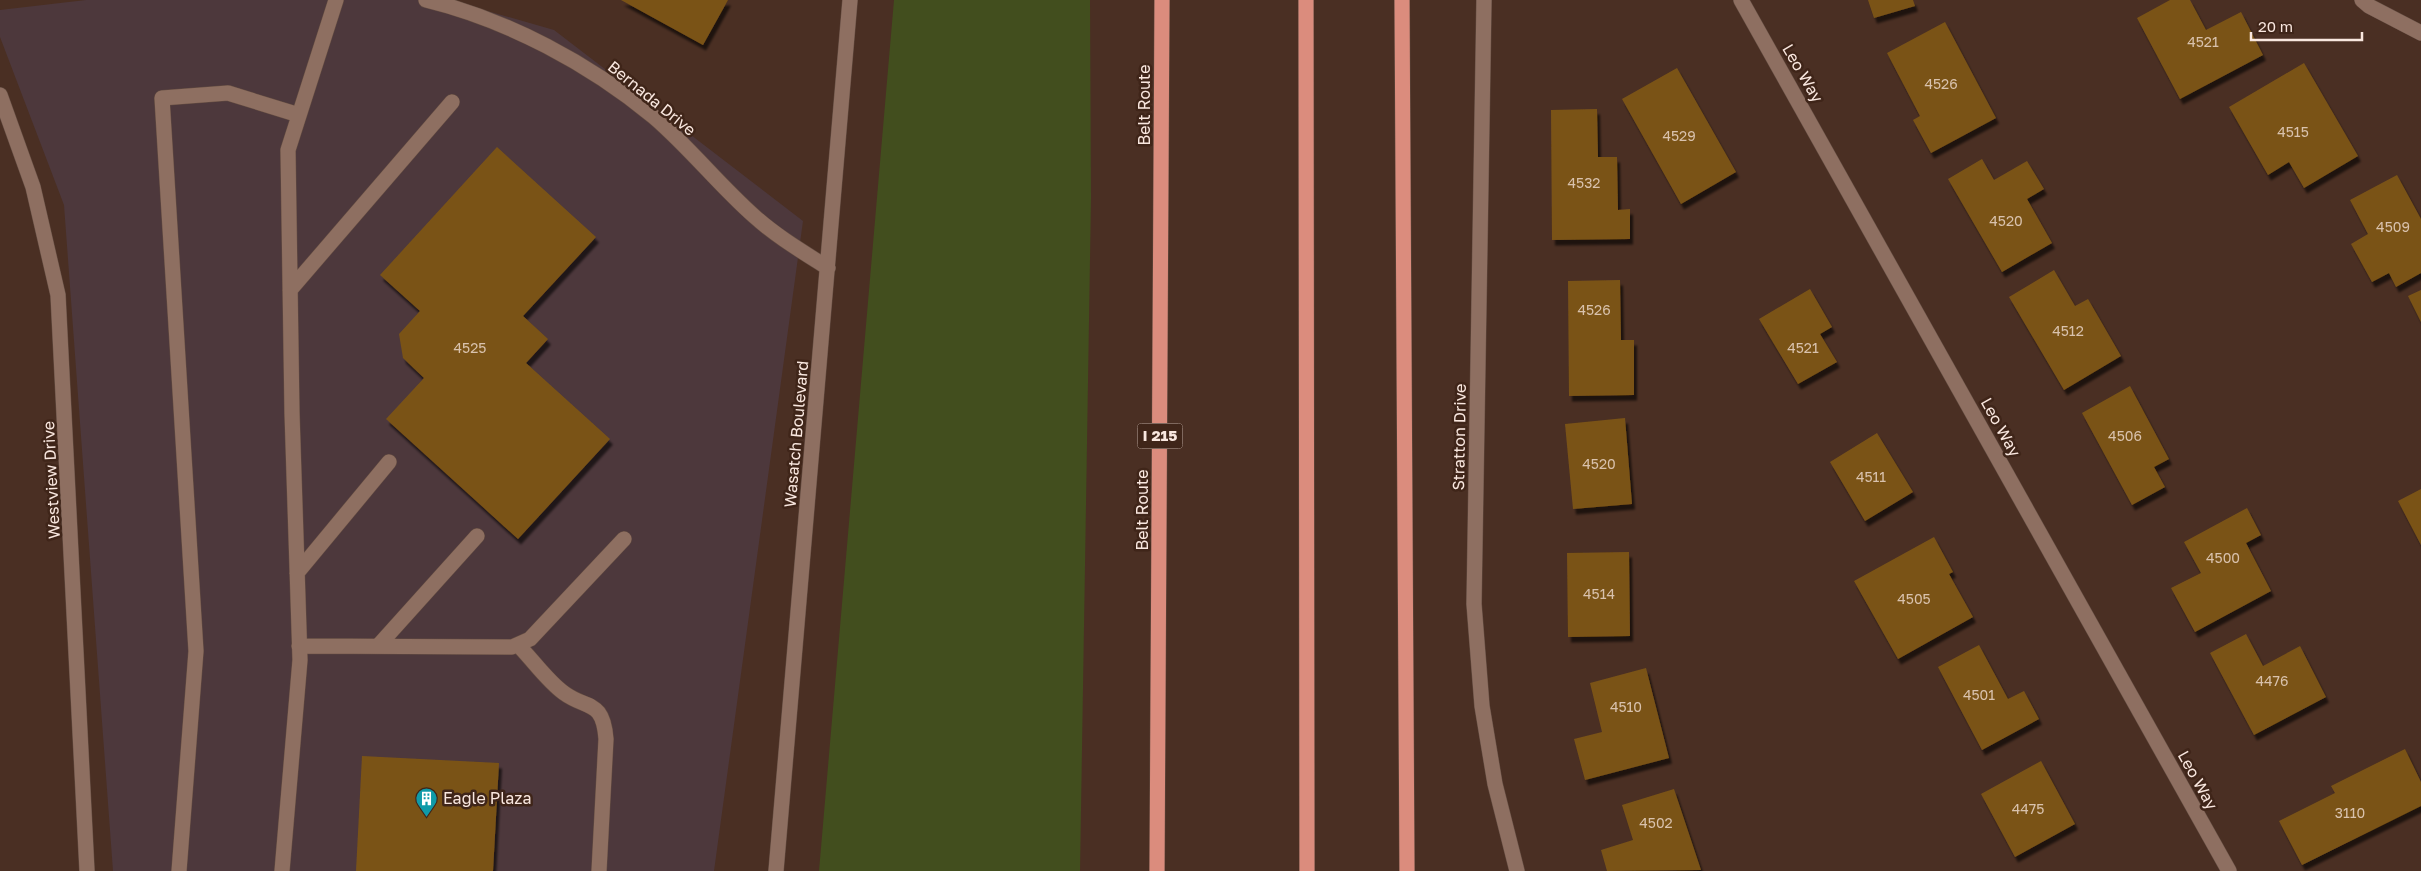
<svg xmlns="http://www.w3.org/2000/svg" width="2421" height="871" viewBox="0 0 2421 871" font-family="'Golos Text',sans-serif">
  <defs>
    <filter id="shadow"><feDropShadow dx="3" dy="5.5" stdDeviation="1" flood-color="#0009"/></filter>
  </defs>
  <rect width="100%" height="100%" fill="#4a2f23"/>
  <path fill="#4d383c" d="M86,0H449L554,30L803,221L714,871H113L64,205L0,37V10Z"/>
  <path fill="#424e1e" d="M894,0H1090L1091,198L1080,871H819Z"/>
  <path fill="#7a5317" filter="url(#shadow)" d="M621,0H728L703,45Z
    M1868,0H1913L1915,6L1874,18Z
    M2170,0H2190L2206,30L2241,12L2263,55L2180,99L2137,18Z
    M1945,22L1996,118L1931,153L1913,120L1920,116L1887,53Z
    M2304,63L2358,156L2304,188L2289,162L2268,175L2229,107Z
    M1677,68L1736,172L1681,204L1622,99Z
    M1597,109L1598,157H1617L1618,210L1630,209V239L1552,240L1551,110Z
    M497,147L596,237L523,316L548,339L526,363L610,439L518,539L386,419L424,378L403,358L399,334L420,311L380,275Z
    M1982,159L1994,180L2027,161L2044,189L2027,199L2052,243L2002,272L1948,179Z
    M2397,175L2421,219V273L2396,287L2389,273L2372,282L2351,244L2368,234L2350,200Z
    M2054,270L2075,306L2088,299L2121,356L2064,390L2009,297Z
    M1620,280L1621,340H1634V395L1569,396L1568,281Z
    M1810,289L1832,327L1820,334L1837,362L1798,384L1759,319Z
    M2421,290V322L2408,296Z
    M2130,386L2169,459L2154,467L2165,487L2132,505L2082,413Z
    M1625,418L1632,504L1573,509L1565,424Z
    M1877,433L1913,492L1865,521L1830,462Z
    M2421,489V545L2398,501Z
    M2247,508L2261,535L2246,543L2271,591L2195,632L2171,588L2201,573L2184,542Z
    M1934,537L1953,572L1949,574L1973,617L1898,659L1854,581Z
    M1629,552L1630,636L1568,637L1567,553Z
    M2246,634L2263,666L2300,646L2326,697L2254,735L2210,653Z
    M1979,645L2008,699L2024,691L2039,719L1982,750L1938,667Z
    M1646,668L1669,758L1585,780L1574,739L1602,732L1590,683Z
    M2405,749L2421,782V806L2302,865L2279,821L2335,793L2331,786Z
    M362,756L499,763L493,871H356Z
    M2041,761L2075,824L2015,857L1981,794Z
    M1674,789L1701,870L1607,871L1601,850L1633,840L1622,805Z"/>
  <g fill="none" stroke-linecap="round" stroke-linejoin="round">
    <defs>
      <path id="minor" d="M426,0C508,20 590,64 654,117C690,148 719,185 754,216C776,236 803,252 828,268
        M1484,0L1474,604L1482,706L1495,784L1517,871
        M1741,0L2229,871
        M2362,0L2369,6L2421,33
        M0,95L33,187L58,295L87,871
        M290,290L452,102
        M297,573L389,462
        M518,645C532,659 548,682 564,693C587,710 603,699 606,739L599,871
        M299,646L512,647L530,639L624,539
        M378,646L477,536
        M179,871L196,651L162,98L228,93L299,115
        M282,871L300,660L292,413L288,150L336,0
        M776,871L850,0"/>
      <path id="highway" d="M1306,0L1307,871
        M1402,0L1407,871
        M1157,871L1162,0"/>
    </defs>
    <use href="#minor" stroke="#644d42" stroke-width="16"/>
    <use href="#highway" stroke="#644d42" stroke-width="16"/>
    <use href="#minor" stroke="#8e6f61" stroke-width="15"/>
    <use href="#highway" stroke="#db8c7d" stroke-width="15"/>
  </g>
  <defs>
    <symbol id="building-pin" viewBox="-11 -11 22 30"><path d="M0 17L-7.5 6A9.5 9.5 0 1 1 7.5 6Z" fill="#0f9aa8" stroke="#3f2519"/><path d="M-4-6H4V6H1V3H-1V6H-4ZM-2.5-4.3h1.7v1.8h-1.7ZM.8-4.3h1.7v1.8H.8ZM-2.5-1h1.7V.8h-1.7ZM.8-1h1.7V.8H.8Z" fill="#fff"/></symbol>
  </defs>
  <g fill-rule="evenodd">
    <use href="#building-pin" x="414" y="786" width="25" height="34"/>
  </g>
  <g text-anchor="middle" stroke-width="5" stroke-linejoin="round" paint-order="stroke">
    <g font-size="14" fill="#d9c2ad">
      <text x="2203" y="47">4521</text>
      <text x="1941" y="89">4526</text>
      <text x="2293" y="137">4515</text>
      <text x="1679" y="141">4529</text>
      <text x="1584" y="188">4532</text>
      <text x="2006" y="226">4520</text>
      <text x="2393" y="232">4509</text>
      <text x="1594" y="315">4526</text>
      <text x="2068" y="336">4512</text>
      <text x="470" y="353">4525</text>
      <text x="1803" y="353">4521</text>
      <text x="2125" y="441">4506</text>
      <text x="1599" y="469">4520</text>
      <text x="1871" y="482">4511</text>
      <text x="2223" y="563">4500</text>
      <text x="1599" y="599">4514</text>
      <text x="1914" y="604">4505</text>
      <text x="2272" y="686">4476</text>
      <text x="1979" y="700">4501</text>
      <text x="1626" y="712">4510</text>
      <text x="2028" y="814">4475</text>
      <text x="2350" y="818">3110</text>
      <text x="1656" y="828">4502</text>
    </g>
    <rect fill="#3f2519" stroke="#c1ada4" stroke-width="1" x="1137.5" y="423.5" width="45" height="25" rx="4"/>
    <g font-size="15" font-weight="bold" fill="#f9e7df">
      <text x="1160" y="441">I 215</text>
    </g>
    <g font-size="16" fill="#f9e7df" stroke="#3f2519">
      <text transform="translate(1803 73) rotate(60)" y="6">Leo Way</text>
      <text transform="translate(652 98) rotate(39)" y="6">Bernada Drive</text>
      <text transform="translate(1144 105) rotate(-90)" y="6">Belt Route</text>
      <text transform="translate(2001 427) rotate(61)" y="6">Leo Way</text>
      <text transform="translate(796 434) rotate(-85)" y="6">Wasatch Boulevard</text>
      <text transform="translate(1459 437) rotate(-89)" y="6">Stratton Drive</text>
      <text transform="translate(51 480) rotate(-93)" y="6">Westview Drive</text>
      <text transform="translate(1142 510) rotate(-90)" y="6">Belt Route</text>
      <text transform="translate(2198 780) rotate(61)" y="6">Leo Way</text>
    </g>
    <g font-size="16" fill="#f9e7df" stroke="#3f2519" text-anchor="start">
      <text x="443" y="804">Eagle Plaza</text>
    </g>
  </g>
  <path d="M2251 32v8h111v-8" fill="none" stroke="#f9e7df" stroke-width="2.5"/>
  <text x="2258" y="32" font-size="15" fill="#f9e7df" stroke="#3f2519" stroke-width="4" paint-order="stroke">20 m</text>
</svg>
